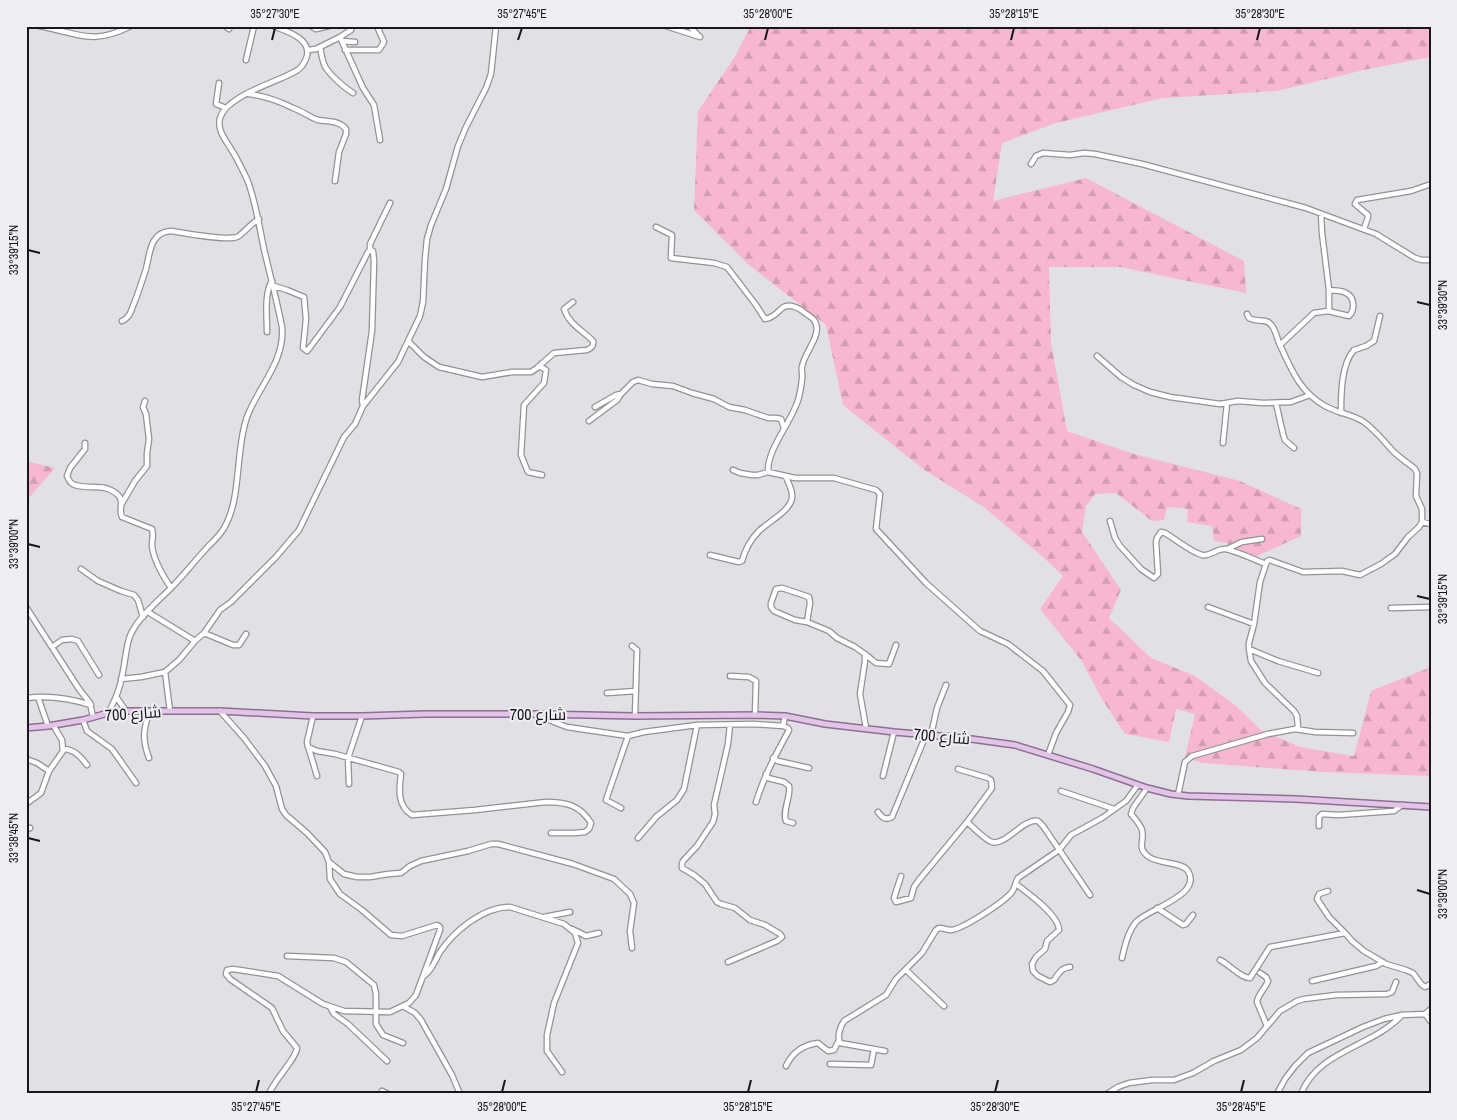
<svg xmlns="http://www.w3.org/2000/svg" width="1457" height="1120" viewBox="0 0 1457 1120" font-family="'Archivo Narrow',Cairo,sans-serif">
  <defs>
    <pattern id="forest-firs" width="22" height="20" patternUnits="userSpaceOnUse" patternTransform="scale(1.25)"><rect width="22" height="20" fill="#f7b7cf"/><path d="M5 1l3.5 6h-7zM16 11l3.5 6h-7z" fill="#d39db1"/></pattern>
  </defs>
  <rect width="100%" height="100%" fill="#e1e1e5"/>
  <path fill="url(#forest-firs)" d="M751,26H1431V57L1368,69L1277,91L1163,98L1056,123L1002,143L993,201L1086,178L1244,261L1246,293L1120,267H1049L1051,343L1067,431L1134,454L1240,481L1301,509V536L1255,557L1227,543L1214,541L1212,526L1187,522L1188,509L1167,507L1164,520L1152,521L1116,493L1095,494L1086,506L1082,532L1121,590L1109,618L1151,658L1195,676L1235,705L1261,730L1300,747L1354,756L1371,691L1431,667V776L1323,772L1202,763L1185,757L1195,714L1176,709L1169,742L1125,734L1102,699L1081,660L1040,609L1063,576L1043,557L985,508L923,469L843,405L826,325L749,265L694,210L698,111L734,58Z
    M26,461L55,468L26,501Z"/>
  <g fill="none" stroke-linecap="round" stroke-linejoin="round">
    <defs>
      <path id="minor" d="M39,26C78,33 92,46 131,26
        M225,26L229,29
        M311,26L316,29L329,26
        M666,26L700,37
        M689,26L699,36
        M340,37L351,30V26
        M342,41L355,42
        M320,47C321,52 322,59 324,64C327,73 345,88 353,93
        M308,50L316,49L340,37L363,88L374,105L380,140
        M345,50H379L384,42L377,26
        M246,60L254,26
        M219,83L216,104L226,108
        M249,94C264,96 279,101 293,108C302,111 309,117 318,120C328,122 339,120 346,129V134L339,152L335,181
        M1031,164L1036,156L1043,153L1070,155L1084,153L1095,154L1142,164L1306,208L1376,234L1415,258L1422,260H1431
        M1321,214L1322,233L1329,290V309L1328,311L1314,313L1280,345C1291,369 1300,392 1325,406C1337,413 1352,414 1364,422C1375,430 1382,439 1391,449C1398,457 1407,462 1415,469L1417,473L1416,496L1422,509V522L1431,524
        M656,227L672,235L671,258L714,263L727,267L756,305L765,319C778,317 780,306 787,306C794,305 800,309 805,313C808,315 812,317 814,320C824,334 804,352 802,367C801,370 803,374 802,378C802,384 800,391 799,397C793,421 767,448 768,472
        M1364,229L1368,217V215L1355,204L1357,200L1411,191L1431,184
        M370,250V244L390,203
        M274,286L287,290L304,297L306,319L303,348L307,351L311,346L340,307L368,252L370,250L373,251L374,261L372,331L362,400L363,406
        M1328,311L1349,316C1355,310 1355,297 1346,293C1342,290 1334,291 1329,290
        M1247,314L1249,318C1254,321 1259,320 1265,321C1275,323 1276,337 1280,345
        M122,321C129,318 131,312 133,306C138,294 142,281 146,269C150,253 150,232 171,231C186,233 225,241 237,237C242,235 251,223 259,219
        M267,332C267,318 264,292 272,281
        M409,342L424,357L439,367L482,377L512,372H531L537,368L554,353L587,350C592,348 594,346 593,341C582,330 569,324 564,309L573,302
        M1097,356L1121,377L1134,385L1150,392L1170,397L1220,404L1238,401L1263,403L1291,402L1310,395
        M541,364V367L546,370L544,383L524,405L521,455L528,472L542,475
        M1276,403L1283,434L1285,440L1294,448
        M595,407L616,395L621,394
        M1341,413C1341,395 1341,364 1354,350L1366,346L1374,341L1380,316
        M589,421L617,400L621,394L633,382L638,380L652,384L673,386L692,393L714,399L729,407L745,410L768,418H776L781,419L784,428
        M85,443V449L70,468L67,476C69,480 70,484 75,485C90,490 104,482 118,495C125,501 118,510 122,517L152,529C154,535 152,539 152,545C153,560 163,576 171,588
        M1223,443L1227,403
        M733,470L740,473L752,475H758L768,472L795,478H834L876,490L880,494L876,529L926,583L980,631L1008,644L1043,671L1070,705L1068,712L1056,733L1048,755
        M121,505L135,481L147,466V453L149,439L146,414L143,407L145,401
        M1110,521L1115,538L1120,546L1141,569L1154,578L1158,574L1156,542L1157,538L1161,532L1165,533C1177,540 1189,551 1202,555C1210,557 1217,548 1225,549C1234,550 1255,560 1266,564
        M1227,549L1242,542L1262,539
        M710,555L739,562L742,561C745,550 751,539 759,531C768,522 794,509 792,495C792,489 788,482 786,477
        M81,569L98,581L121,591L134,595L138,600L143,617
        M26,607L79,689L90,703L93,717
        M1208,607L1254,624
        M1391,608L1431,607
        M148,612L195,641
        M807,622L810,603L809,597L782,588L776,589L771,603V607L774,611L795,620L807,622L829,631L837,638L855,647L865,654V661L860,694L866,728
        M204,633L233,645H239L246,634
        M632,646L637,650L635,716
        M52,647L62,640L72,639L78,641L99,675
        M1249,649L1278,661L1318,673
        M865,654L876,663L889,664L896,645
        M165,672L170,711
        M730,676L749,677L756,681L755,715
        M121,679L141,677L165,672L179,660L195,641L204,633L220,610L231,602L276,557L299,530L344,437L355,424L363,406L398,362L420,316L423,302L425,259L427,239L431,225L446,189L458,146L466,127L486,88L491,74L496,26
        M607,693L636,691
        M38,697L48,726
        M26,698C49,695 69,698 91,705
        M117,698L126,711
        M220,711L244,738L265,766L276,786L282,809L286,815L307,833L325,852L329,862L330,879L340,894L362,910L391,935L402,936L437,925L440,927V930L416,995L409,1003L390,1012L344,1011L323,1004L278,976L233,969L227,970L226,974L230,979L272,1008L283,1031L297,1048C296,1059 274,1080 269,1094
        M108,713C119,694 122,680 125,659C127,649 127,639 133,630C142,614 158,601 171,588C183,576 193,563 204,551C210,544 219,537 224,528C242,498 235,450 247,417C258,387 285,362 282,327C277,301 270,275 264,249C259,226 256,202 247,179C242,169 237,158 231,149C225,139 217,130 220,118C227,95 278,82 296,71C302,68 305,62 307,56C311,38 286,31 273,26
        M536,715L567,727L628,736L644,732L697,725L753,724L783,726L785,716
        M313,716L307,742L308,747L317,751L335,754L399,772L401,774C399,789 397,806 412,815L475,810L546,802C566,802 580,805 591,823L589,829L585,832L575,833H551
        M83,720L87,731L112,749L136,783
        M1295,729L1315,732L1353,733
        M931,735L937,708L946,685
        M63,749C74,749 81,757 87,765
        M309,749L317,776
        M149,758C142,739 143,729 150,711
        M773,758L778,761L809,768
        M26,759L37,763L49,771
        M766,774L768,778L784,782L789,786C791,798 782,810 786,821L793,823
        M883,776L894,732
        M349,784L348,758L362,716
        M1061,791L1114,809
        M1178,795L1185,762L1192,756L1268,734L1295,729L1298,727L1297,716L1294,711L1265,683L1251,661L1249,649V643L1254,624L1260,582L1267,561L1270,560L1303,572L1342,571L1360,575L1381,564L1395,554L1408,537L1419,527L1422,522
        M756,802C764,776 776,754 789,730L788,728L783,726
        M26,804L41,793L49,771L63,751L62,740L53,725
        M621,808L606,800L607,797L628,736
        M878,812C882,817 885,821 892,817L926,735
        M967,822C973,827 985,840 992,842C1006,846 1023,818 1038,821L1043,826L1090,895
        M1319,826V817L1322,814L1339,815L1394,811L1402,805
        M26,830L30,828
        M638,838L656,817L677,800L684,789L697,725
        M329,862L344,874L357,877H370L388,874L401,873L410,866L421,861L468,851L491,844H498L573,864L614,879L630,894L634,903L630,931L632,948
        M901,876L894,898L896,902L911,898L914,887L919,880L967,822L992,788L991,780L988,778L958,769
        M1016,884C1028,893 1059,915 1059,930L1047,941L1045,949L1036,957L1032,964L1033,971L1038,976L1050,982L1054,980C1059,973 1061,968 1070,967
        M1328,891L1319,894L1317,899L1329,917L1345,933
        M1157,908L1183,925L1186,924L1193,915
        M544,917L570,912
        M572,929L586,936L599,933
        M287,956L334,958L346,962L374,985L376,994V1024L383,1035L403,1043
        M1122,958C1125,945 1128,932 1136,922C1148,909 1203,895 1188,871C1183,862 1159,864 1149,857C1136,848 1145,841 1142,830C1140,824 1135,819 1131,814L1133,808L1147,788
        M1220,960C1230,965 1241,978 1250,978L1270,947L1345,933L1352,941L1364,951L1386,964L1406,970L1413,973L1421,984L1425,987L1431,984
        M728,962L777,941L782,937L780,934L765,925L750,920L735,908L721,904L717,902L705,884L694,875L682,868V864L683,861L697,846L713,822L715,814L714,805L728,744L730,725
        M906,970L944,1006
        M1260,973L1266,977L1268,981C1265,989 1258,994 1257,1002L1267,1026
        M425,975C433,969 435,960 440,952C454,931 483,907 510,907L564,924L575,933L578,943L554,1003L547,1035V1051L562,1072
        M1312,981L1376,966L1383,962
        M403,1006L415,1013L421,1020L452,1075L460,1094
        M330,1007L334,1014L348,1024L387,1061
        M1425,1014L1431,1022
        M885,1051L840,1043C837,1036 840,1027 844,1021L886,995L896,979L922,953L936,930L939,928C943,928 947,930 951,930C963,929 1004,902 1012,892C1015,888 1015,883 1018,878L1059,850L1071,835L1102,818L1126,801L1137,786
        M830,1064L871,1065L874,1049
        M786,1066C792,1053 803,1045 818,1043L828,1051L834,1050L839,1040
        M382,1091L388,1094
        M1107,1094L1118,1087L1129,1083L1152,1080H1174L1193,1073L1214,1061L1241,1050L1257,1038L1280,1011L1297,1001L1304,999L1336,995L1387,994L1392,992L1396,982
        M1277,1094L1285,1079L1295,1066L1308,1053L1363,1027L1384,1019L1402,1015L1425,1014L1431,1009
        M1301,1094C1318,1050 1373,1047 1402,1015"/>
      <path id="major" d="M26,728L48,726L83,720L108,713L126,711H220L313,716H362L425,714H538L635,716L755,715L785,716L825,724L894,732L964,738L1015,745L1093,769L1147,788L1171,794L1188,796L1296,799L1431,807"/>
    </defs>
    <use href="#minor" stroke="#929296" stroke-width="7"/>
    <use href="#major" stroke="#8f6e94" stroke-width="8"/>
    <use href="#minor" stroke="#fff" stroke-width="4.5"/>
    <use href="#major" stroke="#e2c4e6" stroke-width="5"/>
  </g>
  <path fill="none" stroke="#18181a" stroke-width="2" d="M272,40L275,28M518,40L522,28M765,40L768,28M1011,40L1014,28M1257,40L1260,28M28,250L40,253M1417,302L1430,305M28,544L40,547M1417,596L1430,599M28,838L40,841M1417,890L1430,894M256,1092L259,1080M502,1092L505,1080M748,1092L751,1080M995,1092L998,1080M1241,1092L1244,1080"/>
  <g text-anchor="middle" stroke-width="4" stroke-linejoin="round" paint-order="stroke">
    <g font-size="16" fill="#18181a" stroke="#eeeef3">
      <text transform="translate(133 713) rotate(-4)" y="6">شارع 700</text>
      <text x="538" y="720">شارع 700</text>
      <text transform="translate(942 736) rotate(5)" y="6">شارع 700</text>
    </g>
  </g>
  <rect width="1457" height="1120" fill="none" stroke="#eeeef3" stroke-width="55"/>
  <rect x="28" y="28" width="1402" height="1064" fill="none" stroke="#18181a" stroke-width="2"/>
  <g font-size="12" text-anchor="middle" fill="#18181a">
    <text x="275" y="18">35°27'30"E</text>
    <text x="522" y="18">35°27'45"E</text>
    <text x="768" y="18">35°28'00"E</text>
    <text x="1014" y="18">35°28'15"E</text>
    <text x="1260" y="18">35°28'30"E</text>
    <text transform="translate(14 250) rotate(-90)" y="4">33°39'15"N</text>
    <text transform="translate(1443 305) rotate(-90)" y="4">33°39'30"N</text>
    <text transform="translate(14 544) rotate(-90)" y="4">33°39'00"N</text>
    <text transform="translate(1443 599) rotate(-90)" y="4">33°39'15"N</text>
    <text transform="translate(14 838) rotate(-90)" y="4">33°38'45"N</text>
    <text transform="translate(1443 894) rotate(-90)" y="4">33°39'00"N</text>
    <text x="256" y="1111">35°27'45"E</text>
    <text x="502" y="1111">35°28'00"E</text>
    <text x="748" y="1111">35°28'15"E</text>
    <text x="995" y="1111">35°28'30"E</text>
    <text x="1241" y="1111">35°28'45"E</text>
  </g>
</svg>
